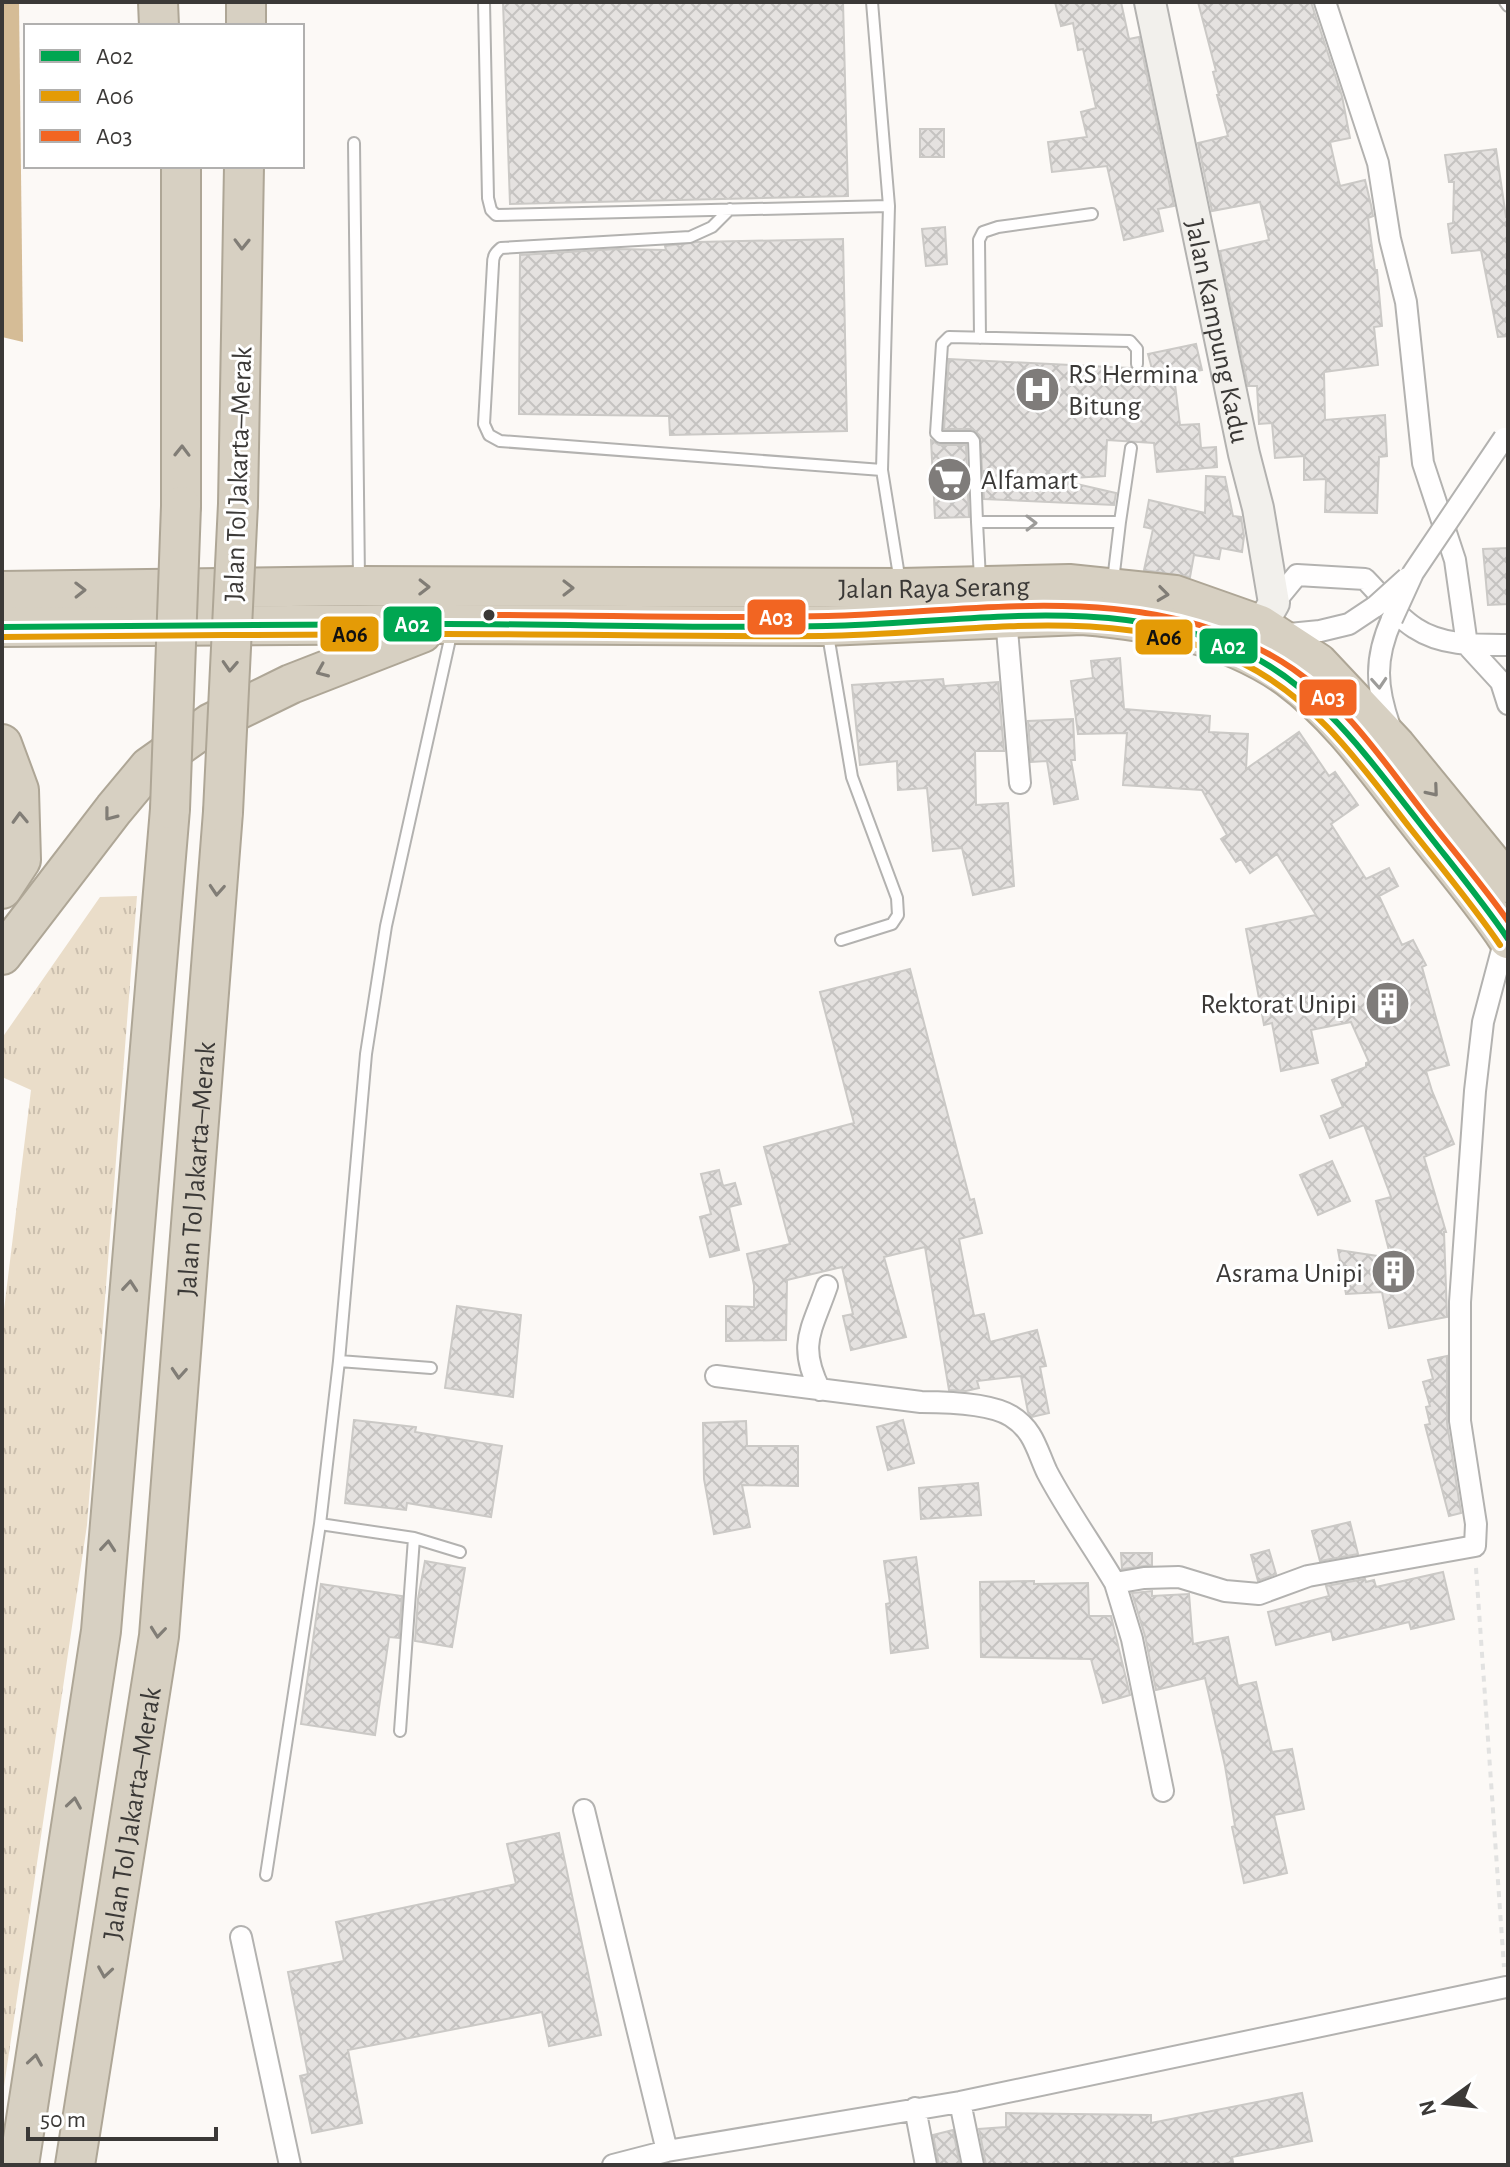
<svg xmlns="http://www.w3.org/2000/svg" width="1510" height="2167" viewBox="0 0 1510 2167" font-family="'Alegreya Sans',sans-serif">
  <defs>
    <pattern id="grass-tufts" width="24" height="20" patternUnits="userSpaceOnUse" patternTransform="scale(2)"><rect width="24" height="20" fill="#eaddc9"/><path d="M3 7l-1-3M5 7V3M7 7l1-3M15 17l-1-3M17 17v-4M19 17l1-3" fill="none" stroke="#cabead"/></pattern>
    <pattern id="building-cross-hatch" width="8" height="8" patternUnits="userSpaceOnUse" patternTransform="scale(2)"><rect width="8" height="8" fill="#e5e2e0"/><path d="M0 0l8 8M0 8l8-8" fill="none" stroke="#c5c3c1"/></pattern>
  </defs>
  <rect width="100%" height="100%" fill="#fcf9f6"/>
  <path fill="url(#grass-tufts)" d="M137,896L87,1525L2,2100V1326L31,1090L2,1077V1038L100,897Z"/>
  <path fill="#d5bc96" d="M2,2H19L23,342L2,337Z"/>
  <path fill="url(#building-cross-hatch)" stroke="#cbc9c6" stroke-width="2" d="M503,2H843L848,196L510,204Z
    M1055,2H1121L1129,39L1139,37L1174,206L1158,209L1163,231L1124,240L1107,166L1052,172L1048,142L1087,137L1081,112L1096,108L1083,49L1078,50L1073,23L1061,26Z
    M1198,2H1311L1342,96L1350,138L1330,142L1340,186L1365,180L1371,205L1373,216L1368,218L1375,270H1377L1382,326L1374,327L1378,365L1324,372L1325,420L1385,415L1387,456L1379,457L1377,513L1325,512L1326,479L1304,480V456L1275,458L1272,423L1259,424L1257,386H1248L1220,251L1269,240L1260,202L1212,211L1198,143L1228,136L1217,95H1219L1213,72L1216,71Z
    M920,129H944V157H920Z
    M1496,149L1506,217H1508V336L1498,337L1481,250L1452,253L1448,224L1453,223L1454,182H1449L1445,155Z
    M945,227L947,264L926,266L922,229Z
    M843,239L847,431L670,435L669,416L519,414L520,255L617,249L666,250L665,246L697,242Z
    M1196,344L1202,370L1174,376L1180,425L1199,424L1201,448L1216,447L1217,467L1157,472L1154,443L1107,440L1105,476L1055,479L1116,493L1114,505L984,499L980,436L972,429H944L949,359L1130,368L1138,372L1144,368L1152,369L1148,354Z
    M931,440L939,445H966L969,517L935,518Z
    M1206,476L1225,477L1233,516L1241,517L1244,536L1242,552L1221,548L1219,559L1194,555L1190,577L1144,570L1153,529L1144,527L1149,500L1205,513Z
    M1508,548V604L1488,605L1483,549Z
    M1120,658L1124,709L1210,716L1209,732L1248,734L1246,769L1299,732L1329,776L1335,772L1358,805L1331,824L1366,879L1389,868L1398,886L1379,896L1402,945L1413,940L1426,965L1422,967L1449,1065L1426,1071L1432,1091L1454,1144L1424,1157L1446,1232H1444L1447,1317L1389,1328L1382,1292L1346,1294L1338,1250L1391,1258L1376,1201L1391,1197L1364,1125L1330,1138L1321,1116L1343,1107L1332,1080L1366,1067V1063L1369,1062L1351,1022L1311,1030L1318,1063L1281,1071L1272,1023L1264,1025L1246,929L1316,915L1277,854L1250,873L1241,859L1236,862L1221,839L1227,835L1202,790L1123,785L1127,733L1078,734L1071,681L1093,678L1091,661Z
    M943,679L944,686L998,682L1004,751H975L976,805L1008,803L1014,886L973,895L962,848L933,851L927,788L898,790L897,761L860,765L852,685Z
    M1073,719L1075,760H1071L1078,799L1054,804L1047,761L1031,762L1028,721Z
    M910,969L970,1200L974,1199L982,1233L959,1239L974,1316L984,1314L990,1342L1037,1330L1046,1366L1040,1367L1049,1413L1032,1417L1028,1412L1021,1376L977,1381L979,1388L966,1391L949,1390L925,1247L884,1257L906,1337L851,1350L843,1316L853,1314L842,1267L787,1280L786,1340L726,1341V1306L754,1307V1285L747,1254L790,1244L764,1147L854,1123L820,992Z
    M1332,1161L1350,1201L1318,1215L1300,1175Z
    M719,1170L723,1186L735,1183L741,1204L729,1207L739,1250L710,1257L700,1217L711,1214L701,1174Z
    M457,1306L521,1315L513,1397L445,1388Z
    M1447,1356V1423L1461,1513L1449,1516L1425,1425L1430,1424L1426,1407L1430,1406L1423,1382L1433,1379L1428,1360Z
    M354,1420L416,1427L415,1432L502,1446L491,1517L407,1503L406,1510L345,1503Z
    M903,1420L914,1463L888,1470L877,1427Z
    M746,1421L747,1446H798V1486L742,1485L750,1527L714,1534L704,1479L703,1423Z
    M978,1483L981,1515L921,1519L919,1488Z
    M1350,1522L1358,1554L1320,1561L1312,1531Z
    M1269,1550L1276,1574L1258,1581L1251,1555Z
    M1121,1553H1152V1565L1122,1569Z
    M916,1557L928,1648L891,1653L886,1604L890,1603L884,1561Z
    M425,1561L465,1568L452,1647L415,1641L418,1599Z
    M1443,1572L1454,1619L1411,1629L1409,1622L1333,1640L1331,1631L1276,1645L1268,1612L1329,1596L1326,1586L1365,1579L1366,1582L1374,1580L1376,1587Z
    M1034,1581V1584L1088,1583L1089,1616H1111L1130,1695L1103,1703L1091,1659L981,1657L980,1582Z
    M321,1584L402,1596L399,1638L389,1637L375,1735L301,1724Z
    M1152,1591V1596L1189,1594L1193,1644L1228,1637L1238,1686L1256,1682L1272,1752L1292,1749L1304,1809L1274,1815L1287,1873L1244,1883L1232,1827L1235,1826L1225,1766L1205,1678L1156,1690L1145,1636L1132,1593Z
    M559,1833L601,2035L549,2046L542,2012L348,2050L362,2123L312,2133L300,2076L308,2074L288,1972L344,1961L336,1922L516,1884L507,1844Z
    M1302,2093L1312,2141L1232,2157L1233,2162L1219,2165H986L979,2129L1006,2127V2113L1151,2115V2123Z
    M953,2130L960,2165H939L933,2135Z"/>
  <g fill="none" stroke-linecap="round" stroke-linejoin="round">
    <defs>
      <path id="lane" d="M484,2L488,198L491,210L496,215L889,206
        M872,2L889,206L882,470L900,582
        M1505,2L1508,6
        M354,143L359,580
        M730,209L712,227L690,237L501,248C495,253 493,256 493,264L484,424L489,435L500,441L882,470
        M980,338L979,240L983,232L998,227L1092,214
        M977,522L974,441L971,437H940L936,433L942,344L949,337L1130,341L1137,349V364
        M1120,522L1131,448
        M980,579L977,522H1120L1113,581
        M828,635L852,777L897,898L898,915L892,924L841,940
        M339,1361L431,1368
        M320,1524L414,1538L460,1552
        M400,1731L414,1538
        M266,1875L320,1524L339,1361L366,1054L386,926L452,630"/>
      <path id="street" d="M1325,2L1378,163L1390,239L1406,302L1423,463L1455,560L1467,645L1501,682L1508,704
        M1274,603L1297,575L1365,579C1381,595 1396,616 1415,628C1442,646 1477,645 1508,645
        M1006,618L1020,783
        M1279,635L1320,631L1349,624L1376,606
        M1390,727C1376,687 1374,659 1392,619
        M716,1376L921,1402C945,1402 990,1403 1011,1416C1034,1430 1037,1451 1047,1472C1067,1510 1093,1546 1115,1583L1144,1578L1179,1577L1225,1591L1259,1594L1308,1576L1475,1546L1476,1524L1460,1421V1302L1475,1091L1483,1022L1506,935
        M820,1390C797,1344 812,1330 827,1286
        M1115,1583L1132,1639L1163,1791
        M584,1810L667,2151
        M241,1937L290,2165
        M960,2102L973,2165
        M915,2108L926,2165
        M613,2165L667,2151L960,2102L1506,1987"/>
      <g id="secondary">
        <path id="s1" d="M1150,2L1244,454L1258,508L1274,603L1250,645"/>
      </g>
      <g id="highway">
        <path d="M158,2L159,26"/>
        <path d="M246,26V2"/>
        <path d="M238,504L244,166"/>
        <path d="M181,506V166"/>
        <path id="s2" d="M2,591L359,586L901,588L1069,584L1175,595L1260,625L1318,663L1396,746L1508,883"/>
        <path d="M2,627L447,624L826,626L1082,615C1155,621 1228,635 1289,678C1339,715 1377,770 1415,818C1446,858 1480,897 1508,939"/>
        <path d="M2,744L19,790L21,860L2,889"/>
        <path d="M2,955L114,809L149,767L211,723L291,684L422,633"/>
        <path d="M19,2165L101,1631L170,809"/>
        <path id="s3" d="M75,2165L159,1636L223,812"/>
      </g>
    </defs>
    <use href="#lane" stroke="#b3b2b0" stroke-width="14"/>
    <use href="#street" stroke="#b3b2b0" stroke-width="24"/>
    <use href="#secondary" stroke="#b3b2b0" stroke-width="34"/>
    <use href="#highway" stroke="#aea696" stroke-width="42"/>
    <path stroke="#e2e2e1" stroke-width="4" stroke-dasharray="6 6" stroke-linecap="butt" d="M1476,1568L1504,1967"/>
    <use href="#lane" stroke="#fffefe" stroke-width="10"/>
    <use href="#street" stroke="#fffefe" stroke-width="20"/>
    <use href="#secondary" stroke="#f2f0ec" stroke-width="30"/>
    <use href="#highway" stroke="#d7d0c2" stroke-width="38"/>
    <defs>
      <path id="street-bridge" d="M1376,606L1407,578
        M1392,619L1413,573L1504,438"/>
      <path id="highway-bridge" d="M170,809L181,506
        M223,812L238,504"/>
    </defs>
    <use href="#street-bridge" stroke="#b3b2b0" stroke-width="24" stroke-linecap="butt"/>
    <use href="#highway-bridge" stroke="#aea696" stroke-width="42" stroke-linecap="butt"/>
    <use href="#street-bridge" stroke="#fffefe" stroke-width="20"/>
    <use href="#highway-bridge" stroke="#d7d0c2" stroke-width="38"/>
    <defs>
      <path id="bus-1" d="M2,627C150,626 299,624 447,624C574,624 700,629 827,626C963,623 1114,593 1242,651C1319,687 1367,757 1418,821C1448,860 1480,898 1508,939"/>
      <path id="bus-2" d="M2,637C150,636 297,634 445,634C570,634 696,637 822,636C959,635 1114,600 1242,663C1315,699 1361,765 1410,828C1440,866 1472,904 1500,945"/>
      <path id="bus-3" d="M489,615C602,615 715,619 828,616C981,612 1158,576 1293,669C1346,705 1384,762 1423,812C1451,848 1481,883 1508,921"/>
    </defs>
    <use href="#bus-1" stroke="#fff" stroke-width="12"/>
    <use href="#bus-2" stroke="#fff" stroke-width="12"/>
    <use href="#bus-3" stroke="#fff" stroke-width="12"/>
    <use href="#bus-1" stroke="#00a651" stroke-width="6"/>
    <use href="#bus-2" stroke="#e49b06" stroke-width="6"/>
    <use href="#bus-3" stroke="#f26522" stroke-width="6"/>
  </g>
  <defs><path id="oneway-chevron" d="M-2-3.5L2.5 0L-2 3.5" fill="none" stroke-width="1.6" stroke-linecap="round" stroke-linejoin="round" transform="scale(2)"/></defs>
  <g stroke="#817d76">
    <use href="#oneway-chevron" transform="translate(242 244) rotate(91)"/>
    <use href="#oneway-chevron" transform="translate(182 451) rotate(-89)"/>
    <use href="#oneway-chevron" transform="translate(424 587) rotate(1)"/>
    <use href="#oneway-chevron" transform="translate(568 588)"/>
    <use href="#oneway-chevron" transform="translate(80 590) rotate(-1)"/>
    <use href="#oneway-chevron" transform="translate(1163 594) rotate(7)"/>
    <use href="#oneway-chevron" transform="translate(230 666) rotate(93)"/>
    <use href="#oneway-chevron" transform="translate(322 671) rotate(157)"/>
    <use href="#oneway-chevron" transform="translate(1433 791) rotate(50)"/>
    <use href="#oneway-chevron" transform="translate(110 815) rotate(128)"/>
    <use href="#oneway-chevron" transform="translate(20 818) rotate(-92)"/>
    <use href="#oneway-chevron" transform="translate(217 890) rotate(94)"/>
    <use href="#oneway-chevron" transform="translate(130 1286) rotate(-85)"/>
    <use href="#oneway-chevron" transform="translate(179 1373) rotate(94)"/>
    <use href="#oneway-chevron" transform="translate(108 1546) rotate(-85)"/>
    <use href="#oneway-chevron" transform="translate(158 1632) rotate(96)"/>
    <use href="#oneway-chevron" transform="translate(74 1803) rotate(-81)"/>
    <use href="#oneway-chevron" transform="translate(105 1972) rotate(99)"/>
    <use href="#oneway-chevron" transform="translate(35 2060) rotate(-81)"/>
  </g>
  <g stroke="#9d9c9a">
    <use href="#oneway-chevron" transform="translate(1031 523) rotate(-1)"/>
    <use href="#oneway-chevron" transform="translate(1379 683) rotate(86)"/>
  </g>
  <defs>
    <symbol id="hospital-disc" viewBox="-11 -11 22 22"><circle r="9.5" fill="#7f7c7a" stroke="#fff"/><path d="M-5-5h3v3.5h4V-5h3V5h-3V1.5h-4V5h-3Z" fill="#fff"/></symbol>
    <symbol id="supermarket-disc" viewBox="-11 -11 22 22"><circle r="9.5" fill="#7f7c7a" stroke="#fff"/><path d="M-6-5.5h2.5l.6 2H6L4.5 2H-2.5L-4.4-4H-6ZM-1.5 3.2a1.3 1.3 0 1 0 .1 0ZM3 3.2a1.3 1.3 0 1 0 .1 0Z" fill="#fff"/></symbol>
    <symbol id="building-disc" viewBox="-11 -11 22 22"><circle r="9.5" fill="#7f7c7a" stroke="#fff"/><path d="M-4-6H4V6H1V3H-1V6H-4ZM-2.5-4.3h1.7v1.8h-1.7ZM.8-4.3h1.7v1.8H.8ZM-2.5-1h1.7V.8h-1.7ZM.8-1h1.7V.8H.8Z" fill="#fff"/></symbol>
  </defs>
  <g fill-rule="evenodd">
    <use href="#hospital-disc" x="1012" y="364" width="51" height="51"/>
    <use href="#supermarket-disc" x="924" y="454" width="51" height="51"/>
    <use href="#building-disc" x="1362" y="978" width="51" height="51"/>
    <use href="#building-disc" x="1368" y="1246" width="51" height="51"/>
  </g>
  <circle fill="#3b3937" stroke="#fff" stroke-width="3" cx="489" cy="615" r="7"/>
  <g text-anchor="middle" stroke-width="6" stroke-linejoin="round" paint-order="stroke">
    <g font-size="28" fill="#3b3937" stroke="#fff">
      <text dy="10" stroke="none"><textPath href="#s1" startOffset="336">Jalan Kampung Kadu</textPath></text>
      <text transform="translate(237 474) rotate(-88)" y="10">Jalan Tol Jakarta–Merak</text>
      <text dy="10" stroke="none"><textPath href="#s2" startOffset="932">Jalan Raya Serang</textPath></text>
      <text dy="10" stroke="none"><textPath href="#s3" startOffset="1004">Jalan Tol Jakarta–Merak</textPath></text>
      <text dy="10" stroke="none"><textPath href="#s3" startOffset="356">Jalan Tol Jakarta–Merak</textPath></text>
    </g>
    <g font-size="28" fill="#3b3937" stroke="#fff" text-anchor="start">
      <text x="1068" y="383">RS Hermina<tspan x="1068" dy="32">Bitung</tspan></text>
      <text x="981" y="489">Alfamart</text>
      <text x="1357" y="1013" text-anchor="end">Rektorat Unipi</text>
      <text x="1363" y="1282" text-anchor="end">Asrama Unipi</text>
    </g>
  </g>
  <g stroke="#fff" stroke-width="3">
    <rect x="746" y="598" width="61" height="38" rx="8" fill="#f26522"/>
    <rect x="382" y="605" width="61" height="38" rx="8" fill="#00a651"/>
    <rect x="319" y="615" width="61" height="38" rx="8" fill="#e49b06"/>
    <rect x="1134" y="618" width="60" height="38" rx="8" fill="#e49b06"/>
    <rect x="1198" y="627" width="61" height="38" rx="8" fill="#00a651"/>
    <rect x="1298" y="678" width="60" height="39" rx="8" fill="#f26522"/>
  </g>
  <g font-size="22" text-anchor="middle" font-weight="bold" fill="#fff">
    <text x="776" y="625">A03</text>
    <text x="412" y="632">A02</text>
    <text x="1228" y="654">A02</text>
    <text x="1328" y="705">A03</text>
  </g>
  <g font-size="22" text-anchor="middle" font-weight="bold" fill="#111">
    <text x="350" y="642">A06</text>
    <text x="1164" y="645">A06</text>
  </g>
  <rect width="1510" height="2167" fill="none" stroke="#3b3937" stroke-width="8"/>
  <rect x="24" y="24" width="280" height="144" fill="#ffffff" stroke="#b1b0af" stroke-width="2"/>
  <rect x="40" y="50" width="40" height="12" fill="#00a651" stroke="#b1b0af" stroke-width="2"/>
  <text x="96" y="64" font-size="24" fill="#3b3937">A02</text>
  <rect x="40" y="90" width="40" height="12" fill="#e49b06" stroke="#b1b0af" stroke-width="2"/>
  <text x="96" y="104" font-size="24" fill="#3b3937">A06</text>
  <rect x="40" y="130" width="40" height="12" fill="#f26522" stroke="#b1b0af" stroke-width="2"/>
  <text x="96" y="144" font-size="24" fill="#3b3937">A03</text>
  <g transform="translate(1446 2103) rotate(255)" stroke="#ffffff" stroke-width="6" paint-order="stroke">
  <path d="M0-6L14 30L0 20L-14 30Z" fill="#3b3937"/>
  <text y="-12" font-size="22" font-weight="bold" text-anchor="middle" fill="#3b3937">N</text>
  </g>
  <path d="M28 2127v12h188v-12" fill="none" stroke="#3b3937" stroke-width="4"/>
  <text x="40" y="2127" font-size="24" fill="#3b3937" stroke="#ffffff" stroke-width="6" paint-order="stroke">50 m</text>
</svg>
